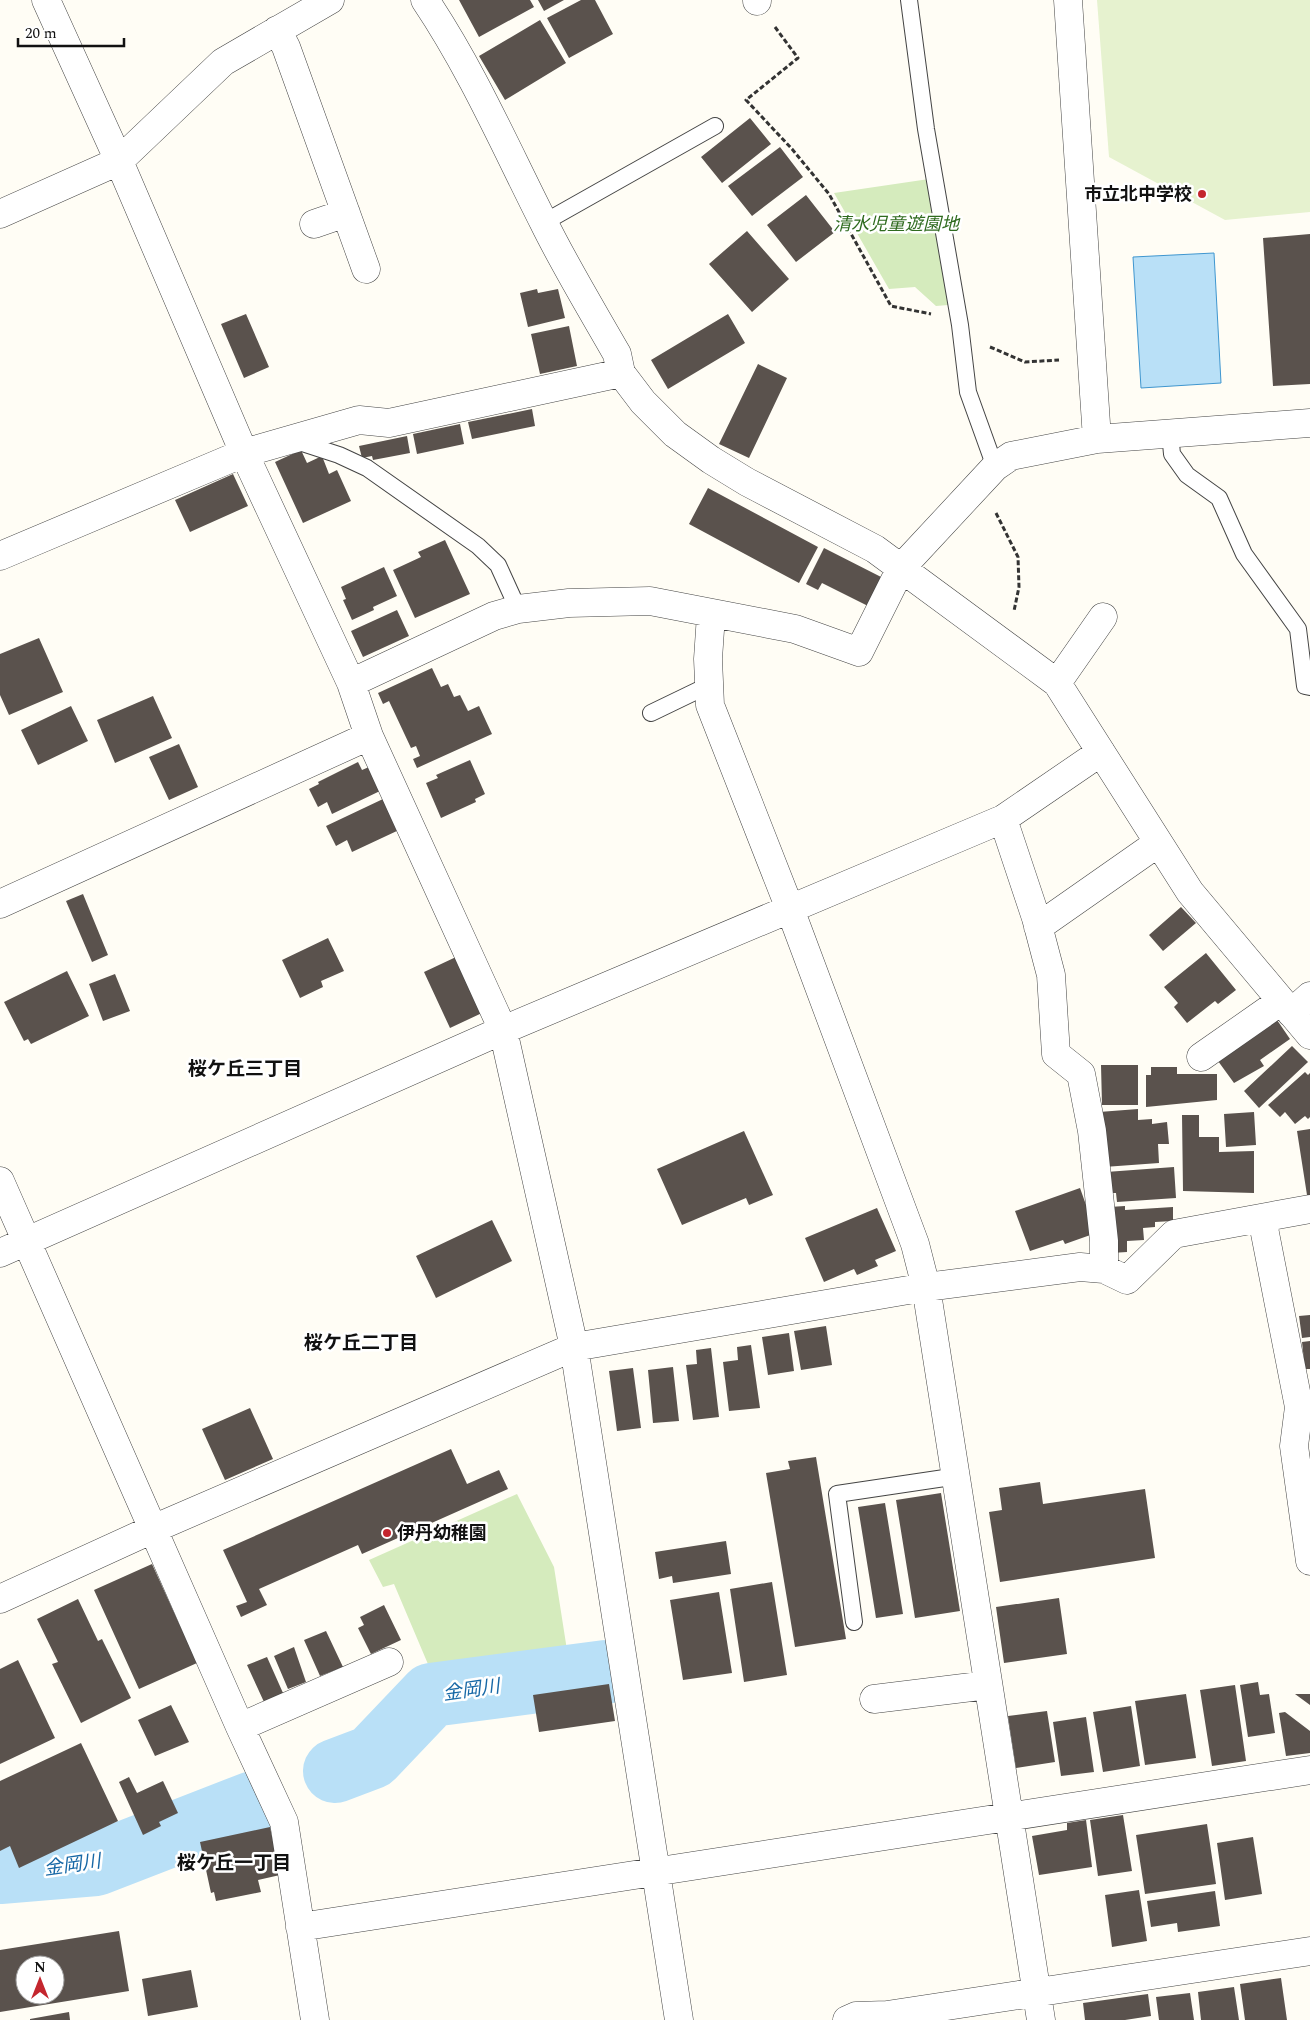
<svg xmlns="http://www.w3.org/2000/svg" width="1310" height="2020" viewBox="0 0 1310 2020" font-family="Spectral,'Noto Sans JP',serif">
  <rect width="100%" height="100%" fill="#fffdf5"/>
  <path fill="#d5ebbd" d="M929,179L948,305L936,306L915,287L889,289L834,193Z
    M517,1494L554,1567L569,1663L436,1683L394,1584L383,1587L369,1560Z"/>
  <path fill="#e6f2cf" d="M1097,0H1310V212L1225,220L1109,157Z"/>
  <path fill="#b9e0f7" stroke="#3f96cf" d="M1214,253L1221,383L1141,388L1133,257Z"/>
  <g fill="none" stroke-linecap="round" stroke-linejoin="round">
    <path stroke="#b9e0f7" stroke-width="64" d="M335,1771L372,1757L431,1695L606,1672
      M0,1872L96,1864L253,1803"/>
  </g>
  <path fill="#5a524d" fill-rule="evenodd" d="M459,0H530L534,7L479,37Z
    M538,0H564L544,11Z
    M581,0H595L613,34L569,58L547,18Z
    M540,20L566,63L505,100L479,56Z
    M750,118L771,144L722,183L701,157Z
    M780,147L803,177L752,216L728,186Z
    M806,195L835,232L796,262L767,225Z
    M747,231L789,279L752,312L709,264Z
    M1310,234V384L1273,386L1263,238Z
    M537,289L538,293L558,289L565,318L528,327L520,293Z
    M246,314L269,367L244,378L221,324Z
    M728,314L745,343L668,389L651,360Z
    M569,326L577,366L540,374L531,334Z
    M758,364L787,378L749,458L719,444Z
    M532,409L535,426L472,439L468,422Z
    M460,424L464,444L417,454L413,434Z
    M407,436L410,453L373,460L372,456L362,458L359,446Z
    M301,450L307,463L322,456L329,474L337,470L351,501L303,523L275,462Z
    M233,474L248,506L190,532L175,500Z
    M708,488L818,547L799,583L689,524Z
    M445,540L470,594L415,618L393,570L421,557L418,552Z
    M824,548L887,580L872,608L822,583L818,590L806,584Z
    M384,567L397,596L373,607L374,610L352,620L343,600L346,599L341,587Z
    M397,610L409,636L363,657L351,631Z
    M39,638L63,692L9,715L0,695V654Z
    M432,668L441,687L448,684L454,697L460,695L468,711L479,706L492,734L417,768L413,759L420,756L416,746L411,748L389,701L383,704L378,693Z
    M153,696L172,738L115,763L97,720Z
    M71,706L88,741L38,765L21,730Z
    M179,744L198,787L169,800L149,757Z
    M470,760L485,794L475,799L476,802L441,818L426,783L438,778L436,775Z
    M358,762L362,770L369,767L380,791L332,814L327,802L318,807L309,789L319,784L318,782Z
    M383,799L399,830L352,852L347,840L336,846L326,826Z
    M83,894L108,955L92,962L66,901Z
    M1181,907L1196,923L1163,951L1149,935Z
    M328,938L344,971L321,981L323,987L300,998L282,960Z
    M1206,953L1236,990L1218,1004L1215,1001L1187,1023L1174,1007L1178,1003L1164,987Z
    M456,957L482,1013L450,1028L424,972Z
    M67,971L89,1016L31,1044L28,1039L24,1041L4,1002Z
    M115,974L130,1011L103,1021L89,984Z
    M1277,1020L1290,1039L1260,1060L1264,1066L1234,1083L1218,1061Z
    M1292,1046L1308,1062L1259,1108L1244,1091Z
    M1101,1065H1138V1105H1102Z
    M1151,1067H1177V1074H1217V1100L1146,1107V1075H1151Z
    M1305,1072L1308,1075L1310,1073V1117L1308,1119L1305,1116L1295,1124L1285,1112L1280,1117L1268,1105Z
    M1138,1109V1120L1152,1119V1124L1167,1122L1169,1144H1158L1159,1163L1104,1167L1099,1112Z
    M1254,1112L1256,1145L1226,1147L1224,1114Z
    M1182,1115H1199V1137H1219V1152L1254,1151V1193L1183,1191Z
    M1310,1129V1195H1307L1297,1131Z
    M744,1131L773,1195L749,1205L746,1198L682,1225L657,1169Z
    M1174,1167L1176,1198L1117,1202L1116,1193H1107L1106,1172Z
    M1080,1188L1096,1233L1065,1244L1063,1240L1030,1251L1015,1211Z
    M1125,1206V1210L1173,1207V1221L1155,1222V1227L1143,1228L1144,1240L1127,1241V1252L1111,1253L1109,1207Z
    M877,1208L896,1251L875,1260L878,1266L857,1275L854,1269L824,1282L805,1238Z
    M492,1220L512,1261L436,1298L416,1256Z
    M1310,1315V1337L1302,1338L1299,1316Z
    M826,1326L832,1365L801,1370L794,1331Z
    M789,1333L794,1371L768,1375L762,1337Z
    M1310,1341V1369H1305L1302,1342Z
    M751,1345L760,1408L729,1411L723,1362L738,1360L737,1347Z
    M711,1348L719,1417L693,1420L686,1365L697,1364L696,1350Z
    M673,1367L679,1421L653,1423L648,1370Z
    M633,1368L641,1428L617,1431L609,1371Z
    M250,1408L273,1459L225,1480L202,1429Z
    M451,1449L467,1484L499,1470L508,1489L362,1554L358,1545L259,1589L267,1605L241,1617L236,1606L247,1602L223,1550Z
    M816,1457L846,1639L795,1647L766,1473L790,1469L788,1461Z
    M1040,1482L1043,1504L1145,1489L1155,1558L1000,1582L989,1512L1002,1510L999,1488Z
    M941,1493L960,1611L915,1618L896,1500Z
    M885,1503L903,1614L876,1618L858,1507Z
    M726,1541L731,1574L673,1583L672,1576L659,1579L655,1552Z
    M152,1564L197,1663L139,1689L94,1590Z
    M772,1582L787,1675L744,1682L730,1589Z
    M719,1592L732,1673L683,1680L670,1600Z
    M1059,1598L1067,1654L1004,1663L996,1607Z
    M78,1599L98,1641L102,1639L131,1698L81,1723L52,1664L58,1662L37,1619Z
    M384,1605L401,1640L371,1654L358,1628L364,1625L360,1617Z
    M326,1631L343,1667L320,1676L304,1640Z
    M294,1647L306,1682L288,1689L274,1656Z
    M267,1657L283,1693L264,1702L247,1665Z
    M18,1660L55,1738L0,1764V1669Z
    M1258,1682L1260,1695L1269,1694L1275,1733L1248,1737L1240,1685Z
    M609,1684L615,1721L539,1732L533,1695Z
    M1235,1685L1246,1761L1212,1766L1200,1690Z
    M1186,1694L1196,1758L1145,1765L1135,1701Z
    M1295,1694H1310V1705Z
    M171,1705L189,1742L155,1756L138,1720Z
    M1131,1706L1140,1766L1103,1772L1093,1712Z
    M1047,1711L1055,1762L1016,1768L1008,1716Z
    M1285,1712L1310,1731V1753L1286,1756L1279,1713Z
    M1086,1717L1094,1772L1061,1776L1053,1722Z
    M81,1743L118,1821L19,1868L10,1846L0,1851V1781Z
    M129,1777L137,1793L163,1781L178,1813L159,1822L161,1826L143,1835L119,1782Z
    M1123,1815L1132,1871L1098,1876L1090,1820Z
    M1086,1820L1092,1867L1039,1875L1032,1836L1067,1830V1823Z
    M1207,1824L1216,1884L1145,1894L1136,1835Z
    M270,1827L280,1875L258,1880L261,1892L216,1901L214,1892L211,1893L200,1842Z
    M1253,1837L1262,1894L1225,1900L1217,1843Z
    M1139,1890L1147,1941L1112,1947L1105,1895Z
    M1215,1891L1220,1926L1178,1932L1177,1923L1151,1927L1147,1901Z
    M119,1931L129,1991L0,2012V1950ZM25,1965H55V1995H25Z
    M191,1970L198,2007L148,2016L142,1979Z
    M1281,1978L1287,2020H1245L1240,1984Z
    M1234,1987L1239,2020H1201L1198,1992Z
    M1190,1993L1194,2020H1159L1156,1997Z
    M1148,1994L1151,2016L1125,2020H1085L1083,2003Z
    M69,2012L70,2020H30V2019Z"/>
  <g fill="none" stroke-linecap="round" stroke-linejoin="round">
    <defs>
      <path id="lane" d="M909,0L926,129L960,325L968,392L995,467
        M543,223L715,126
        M1170,433L1172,454L1187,475L1219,498L1244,554L1298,629L1305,686L1310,687
        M296,441L339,455L367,468L478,546L498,565L518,609
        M651,713L709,685
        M854,1622L837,1494L958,1476"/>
      <path id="street" d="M46,0L119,161L244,453L351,683L369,736L503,1030L574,1347L679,2020
        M425,0C472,70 505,146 543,221C565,266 592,310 617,354L621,373L643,402L675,434L711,460L747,482L875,549L1057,683L1190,892L1310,1035
        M757,0V1
        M1068,0L1097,439
        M277,30L286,47L366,269
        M0,214L119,161L223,62L330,0
        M314,224L346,213
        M0,556L244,453L359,420L389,423L621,373
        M711,615L708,659L710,705L790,909L915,1244L926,1287L1041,2020
        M351,683L494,616L518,609L569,603L650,601L795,629L859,652L901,568L995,467L1011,456L1097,439L1310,423
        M1057,683L1103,617
        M1003,819L1036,918L1051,975L1056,1054L1081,1074L1092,1131L1104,1241V1269
        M0,904L369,736
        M1038,927L1158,843
        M1291,1013L1310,996
        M1201,1057L1281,1001
        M0,1181L240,1727L284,1822L315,2020
        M1262,1218L1299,1407L1294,1446L1310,1561
        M0,1253L503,1030L1003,819L1101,752
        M0,1599L153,1529L574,1347L926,1287L1080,1267L1104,1269L1127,1280L1174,1234L1310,1209
        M874,1699L988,1685
        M240,1727L389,1662
        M300,1927L1310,1770
        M847,2020L856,2016L887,2015L1310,1951"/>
    </defs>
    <use href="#lane" stroke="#444" stroke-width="18"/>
    <use href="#street" stroke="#444" stroke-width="29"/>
    <path stroke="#333" stroke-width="3" stroke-dasharray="5 2.5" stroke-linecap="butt" d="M775,27L798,58L746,100L792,149L829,194L891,306L931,314
      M990,347L1025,362L1059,360
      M996,513L1018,557L1019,587L1014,611"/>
    <use href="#lane" stroke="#fff" stroke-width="16"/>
    <use href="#street" stroke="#fff" stroke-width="28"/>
  </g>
  <g fill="#c4262e" stroke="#fff" stroke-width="2">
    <circle cx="1202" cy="194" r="5"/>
    <circle cx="387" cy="1533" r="5"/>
  </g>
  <g text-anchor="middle" stroke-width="5" stroke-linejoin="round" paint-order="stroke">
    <g font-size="18" font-weight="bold" fill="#111" stroke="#fff" text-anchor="end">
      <text x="1192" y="200">市立北中学校</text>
      <text x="397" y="1539" text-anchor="start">伊丹幼稚園</text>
    </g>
    <g font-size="18" font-style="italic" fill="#2f6b1f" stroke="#fff">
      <text x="896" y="230">清水児童遊園地</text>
    </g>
    <g font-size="19" font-weight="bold" fill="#111" stroke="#fff">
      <text x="245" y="1075">桜ケ丘三丁目</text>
      <text x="361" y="1349">桜ケ丘二丁目</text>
      <text x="234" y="1869">桜ケ丘一丁目</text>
    </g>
    <g font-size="19" font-style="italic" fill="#1768a6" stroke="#fff">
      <text transform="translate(471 1689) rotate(-8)" y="7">金岡川</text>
      <text transform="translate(72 1864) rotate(-8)" y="7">金岡川</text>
    </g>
  </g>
  <g transform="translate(40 1980)"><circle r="24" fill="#ffffff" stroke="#a0a0a0"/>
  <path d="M0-4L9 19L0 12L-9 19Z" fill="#c4262e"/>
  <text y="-8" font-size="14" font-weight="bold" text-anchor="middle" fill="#111111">N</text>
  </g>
  <path d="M18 38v8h106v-8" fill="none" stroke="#111111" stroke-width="2.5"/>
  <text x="25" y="38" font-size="15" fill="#111111" stroke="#ffffff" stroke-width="4" paint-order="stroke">20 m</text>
</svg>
